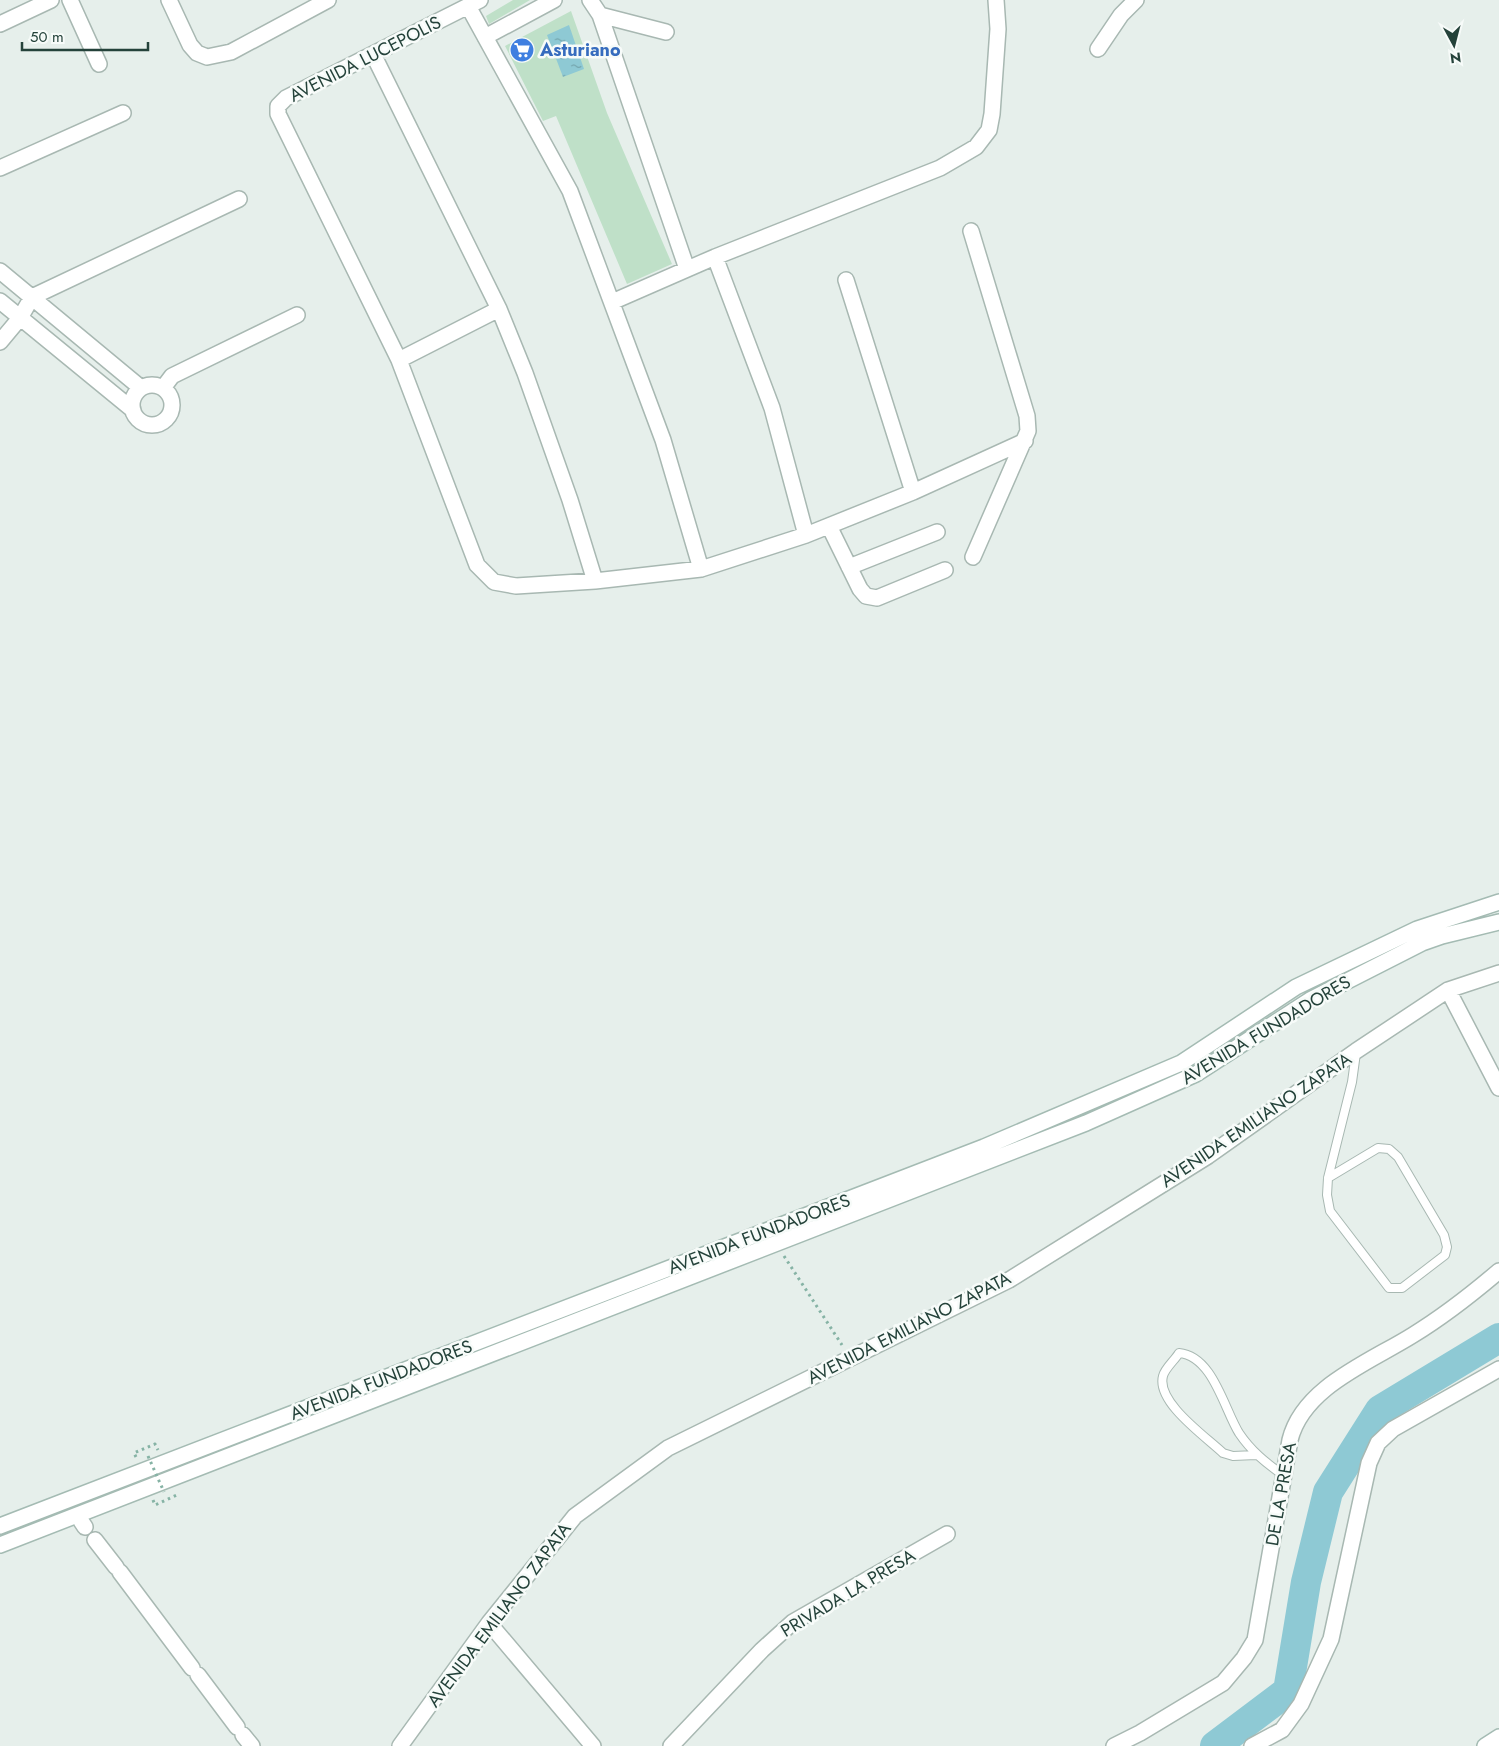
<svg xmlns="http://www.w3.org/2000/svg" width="1499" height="1746" viewBox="0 0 1499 1746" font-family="Jost,sans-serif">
  <defs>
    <pattern id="water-ripples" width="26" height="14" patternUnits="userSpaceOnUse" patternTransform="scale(1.25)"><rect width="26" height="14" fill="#8ec9d4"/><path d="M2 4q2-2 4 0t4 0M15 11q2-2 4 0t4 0" fill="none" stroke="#74a5ad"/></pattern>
  </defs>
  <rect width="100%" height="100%" fill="#e6efeb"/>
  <path fill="#bfe0c8" d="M513,0H530L489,24L486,16Z
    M571,11L607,113L672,264L627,284L556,116L543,121L505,46Z"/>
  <path fill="url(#water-ripples)" d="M569,25L584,69L563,77L547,35Z"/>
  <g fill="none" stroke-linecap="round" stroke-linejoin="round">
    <path stroke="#8ec9d4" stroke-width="30" d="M1215,1746L1288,1691L1306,1582L1328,1492L1380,1410L1499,1338"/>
    <defs>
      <path id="lane" d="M1328,1178L1378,1148L1389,1149L1398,1157L1444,1235L1447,1247L1445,1255L1402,1288H1389L1330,1211L1327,1195L1328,1178L1352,1082L1356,1053
        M1256,1455L1233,1456L1223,1453C1205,1436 1156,1402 1163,1376C1165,1368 1175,1360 1179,1353C1213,1356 1224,1409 1239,1433C1251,1451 1266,1463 1283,1475"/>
      <path id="street" d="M70,0L99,64
        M169,0L190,45L197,53L207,57L231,52L328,0
        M480,0L286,98L278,106V114L399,360L477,565L494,582L516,586L595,581L701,569L806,535L913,492L1025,441
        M590,0L600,15L687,269
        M468,6L570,191L663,440L701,569
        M600,15L666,32
        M0,24L51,0
        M485,37L554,0
        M1098,49L1121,15L1136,0
        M374,56L499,309L525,373L570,500L595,581
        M0,168L123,113
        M971,231L1027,416L1028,431L973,557
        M715,257L772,408L806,535
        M0,271L141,388
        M846,280L913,492
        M0,301L133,410
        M612,302L715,257L940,168L976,147L989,130L992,114L998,29L996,0
        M0,342L20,318L32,297L239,199
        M399,360L499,309
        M132 405a20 20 0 1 1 40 0a20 20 0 1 1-40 0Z
        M163,388L172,376L297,315
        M829,526L860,589L866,596L877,598L945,570
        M849,567L937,532
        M1448,990L1499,1088
        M81,1521L85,1527
        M95,1540L116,1567
        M120,1572L192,1668
        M489,1623L593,1746
        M198,1675L237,1727
        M243,1735L252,1746
        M400,1746L489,1623L575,1516L668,1448L1009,1280L1208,1156L1356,1051L1448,990L1499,973
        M671,1746L762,1650L793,1622L947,1534
        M1114,1746L1140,1733L1223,1683L1244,1658L1255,1640L1290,1440C1303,1387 1370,1362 1413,1335C1444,1316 1472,1294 1499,1271
        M1252,1746L1282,1730L1301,1704L1331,1639L1369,1463L1378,1443L1393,1429L1499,1369"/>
      <path id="secondary" d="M0,1526L984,1147L1181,1063L1296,987L1417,929L1499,902
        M0,1545L1086,1123L1196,1074L1310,1000L1422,943L1442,936L1499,922
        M1485,1746L1499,1737"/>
    </defs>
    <use href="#lane" stroke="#a8b8b2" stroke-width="10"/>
    <use href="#street" stroke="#a8b8b2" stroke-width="18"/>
    <use href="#secondary" stroke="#a4bbb3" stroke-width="18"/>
    <path stroke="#86b3a5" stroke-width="3" stroke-dasharray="2.5 4" stroke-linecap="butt" d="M784,1256L842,1345
      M136,1457L134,1453L155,1444L158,1450
      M153,1500L155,1505L177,1495"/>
    <use href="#lane" stroke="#fff" stroke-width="8"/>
    <use href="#street" stroke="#fff" stroke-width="15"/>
    <use href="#secondary" stroke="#fff" stroke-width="15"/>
    <path stroke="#86b3a5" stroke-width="3" stroke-dasharray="2.5 4" stroke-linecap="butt" d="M148,1456L164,1492"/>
  </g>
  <defs>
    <symbol id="supermarket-disc" viewBox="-11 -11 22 22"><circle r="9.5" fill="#3f7fe0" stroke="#f7fbf9"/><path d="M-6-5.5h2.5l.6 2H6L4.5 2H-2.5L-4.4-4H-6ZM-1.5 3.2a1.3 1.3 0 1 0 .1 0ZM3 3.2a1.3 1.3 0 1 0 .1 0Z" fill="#fff"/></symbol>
  </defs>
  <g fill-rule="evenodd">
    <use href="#supermarket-disc" x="508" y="36" width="28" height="28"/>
  </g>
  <g text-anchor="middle" stroke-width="5" stroke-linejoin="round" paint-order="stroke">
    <g font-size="18" font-weight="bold" fill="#366cbe" stroke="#f7fbf9" text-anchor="start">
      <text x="540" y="56">Asturiano</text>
    </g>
    <g font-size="18" fill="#24423a" stroke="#f7fbf9">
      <text transform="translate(365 59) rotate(-27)" y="6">AVENIDA LUCEPOLIS</text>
      <text transform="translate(1266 1030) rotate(-31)" y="6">AVENIDA FUNDADORES</text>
      <text transform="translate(1256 1120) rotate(-34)" y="6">AVENIDA EMILIANO ZAPATA</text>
      <text transform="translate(759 1234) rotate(-21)" y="6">AVENIDA FUNDADORES</text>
      <text transform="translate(909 1328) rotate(-27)" y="6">AVENIDA EMILIANO ZAPATA</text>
      <text transform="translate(381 1380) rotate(-21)" y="6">AVENIDA FUNDADORES</text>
      <text transform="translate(1281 1494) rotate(-80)" y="6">DE LA PRESA</text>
      <text transform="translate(848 1593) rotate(-31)" y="6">PRIVADA LA PRESA</text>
      <text transform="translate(499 1615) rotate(-53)" y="6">AVENIDA EMILIANO ZAPATA</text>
    </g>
  </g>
  <g transform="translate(1454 45) rotate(173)" stroke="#f7fbf9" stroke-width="4" paint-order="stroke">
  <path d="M0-4L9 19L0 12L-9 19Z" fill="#24423a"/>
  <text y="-8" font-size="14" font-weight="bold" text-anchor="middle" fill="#24423a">N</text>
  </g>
  <path d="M22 42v8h126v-8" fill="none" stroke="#24423a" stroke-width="2.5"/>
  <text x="30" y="42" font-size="15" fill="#24423a" stroke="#f7fbf9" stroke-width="4" paint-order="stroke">50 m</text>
</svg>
